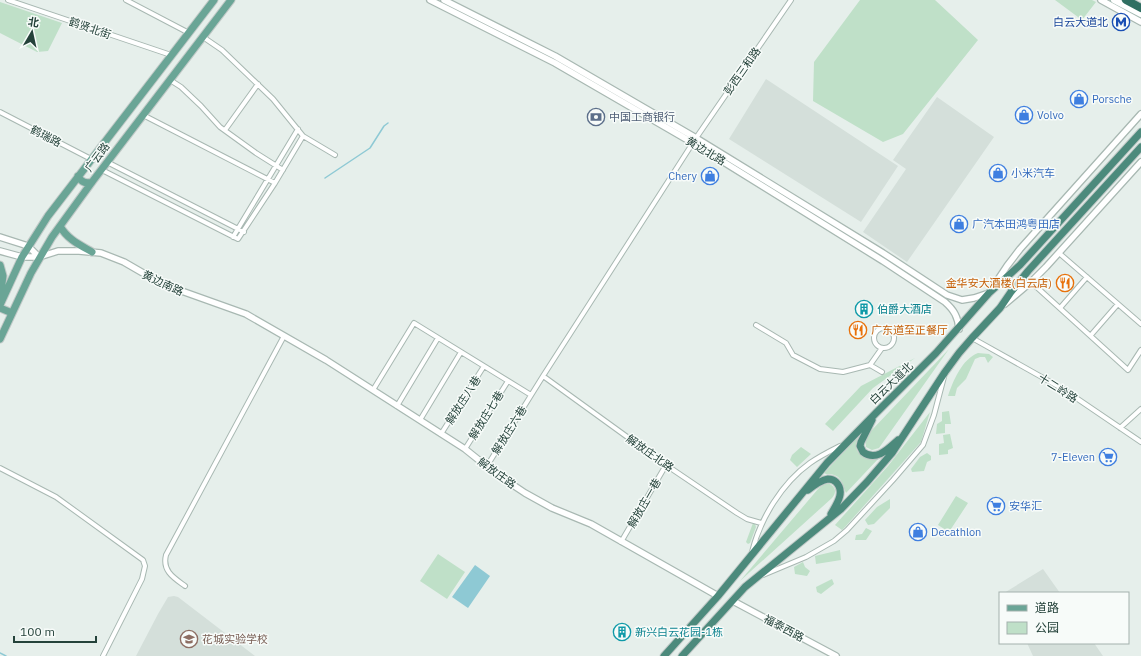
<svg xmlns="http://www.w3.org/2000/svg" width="1141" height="656" viewBox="0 0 1141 656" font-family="'IBM Plex Sans','Noto Sans SC',sans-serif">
  <rect width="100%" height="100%" fill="#e6efeb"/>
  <path fill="#d4dfda" d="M766,79L898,166L861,222L729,139Z
    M937,97L994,137L907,262L863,232L906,169L893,160Z
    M1043,569L1060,593H1004Z
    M174,596L178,597L255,656H136L158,614L168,597Z
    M1027,643H1094L1103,656H1033Z"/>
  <path fill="#bfe0c8" d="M860,0H935L978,40L903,134L883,142L813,101L814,62Z
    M1055,0H1092L1096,2L1082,20Z
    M0,2L62,23L48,51L37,52L0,33Z
    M949,349L879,448L872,450L866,447L865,438L870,432Z
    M978,353L989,354L993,357L988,363L985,357H980L975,359L966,379L957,388L955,396H948C953,381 962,359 978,353Z
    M915,358L873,388L833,431L825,424L861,386Z
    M949,411L951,424H945V433L936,434L937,424L942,421V412Z
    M930,412L921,442L845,527L842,530L835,525L888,466Z
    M950,434L953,448L948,450V454L939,455V444L944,443L943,435Z
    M857,438L858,439C851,454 865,457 877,457L879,458L846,493C841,482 842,474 826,474L824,473Z
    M801,447L811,454L797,467L790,460L792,455Z
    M927,453L931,456V460L927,462L924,471L912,472L911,469L920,457Z
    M828,483C836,487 837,492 832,498L740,581L818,489L823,485Z
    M956,496L968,503L949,532L938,525Z
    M890,499V508L874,524L868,525L865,520L877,507Z
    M753,523L755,524L756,527L750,543L748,544L746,542Z
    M866,528L872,531L866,540H855L856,535L862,534Z
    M840,550L841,560L816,564L815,556Z
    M438,554L465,572L447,599L420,581Z
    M803,562L805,567L810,571L807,576L795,574L794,567Z
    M832,579L834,584L821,594L817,592L816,587Z"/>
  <path fill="#8ec9d4" d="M475,565L490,576L468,608L452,597Z"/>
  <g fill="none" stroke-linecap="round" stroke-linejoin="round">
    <path stroke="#8ec9d4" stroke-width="1.5" d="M325,178L370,148L384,126L388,123
      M0,653L6,656"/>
    <defs>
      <path id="minor" d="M8,0L171,55
        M126,0L189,33
        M203,37L222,50L273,99L303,136L335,155
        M170,80L181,87L201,106L220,127L256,153L283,170
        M0,112L91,159
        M143,115L275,183
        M225,130L258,84
        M107,162L244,232
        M102,170L238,239L275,183L303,136
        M233,237L298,129
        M1059,253L1141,324
        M1031,282L1128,370L1141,350
        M1060,308L1087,277
        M756,325L786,343L793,355L820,369L843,372L870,365L882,348
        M874 338a10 10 0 1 1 20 0a10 10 0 1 1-20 0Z
        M1091,335L1118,304
        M972,338L1063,389L1141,442
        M870,365L882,372
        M543,376L666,465L737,513L747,519L761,523
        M373,390L414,323L531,395
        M397,406L438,338
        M420,420L461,352
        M1120,428L1141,409
        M441,434L484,366
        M465,449L508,381
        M487,466L543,376L696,138L791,0
        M0,468L56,497L143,560L145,566L142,579L103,656
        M621,542L666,465
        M752,552C760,519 782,483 810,463C820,456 830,451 840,446
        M763,575L806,557L834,541L847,530L893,480L923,445L934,415L944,377
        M185,586C174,578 162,571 166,555L284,336"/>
      <path id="tertiary" d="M430,0L555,63L693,143L883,261L945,302C954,310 958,317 959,329
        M444,0L555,56L696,138L883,253L947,295L962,300L974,298L989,293L1007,266L1020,249L1141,114
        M1101,0L1141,22
        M0,237L28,246L39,257
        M0,251L22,257H39L58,251H79L101,253L124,262L162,284L246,314L326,360L465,449L495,473L525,493L552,508L591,524L718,596
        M1005,304L1031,282L1046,267L1141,162
        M733,601L836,656"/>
      <path id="secondary" d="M1114,0L1141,14"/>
      <path id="primary" d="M78,176C81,182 86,184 92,182
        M60,226C67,239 80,245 92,252
        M0,265L3,276L0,298
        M0,305L22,257L48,216L214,0
        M0,308L12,313
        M0,339L31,273L52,237L92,182L231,0"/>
      <path id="trunk" d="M872,420L861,442L860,446L863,452C876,462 888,449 898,440
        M808,490C813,486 821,480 828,479C831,479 834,480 836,482C846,492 836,505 831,514
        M664,656L718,596L827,463L875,414L936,353L989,293L1020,265L1141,132
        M682,656L745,587L841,509L867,482L892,453L945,372L959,353L972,338L1000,308L1011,292L1028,271L1141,147"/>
      <path id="motorway" d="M1126,0L1141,8"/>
    </defs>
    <use href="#minor" stroke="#a8b8b2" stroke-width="6"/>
    <use href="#tertiary" stroke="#a8b8b2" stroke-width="8"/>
    <use href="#secondary" stroke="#a4bbb3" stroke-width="8"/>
    <use href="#primary" stroke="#c2cac8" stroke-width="9"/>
    <use href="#trunk" stroke="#c2cac8" stroke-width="9"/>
    <use href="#motorway" stroke="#c2cac8" stroke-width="10"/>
    <use href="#minor" stroke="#fff" stroke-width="4"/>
    <use href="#tertiary" stroke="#fff" stroke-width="5.5"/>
    <use href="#secondary" stroke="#fff" stroke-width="6"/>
    <use href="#primary" stroke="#6aa596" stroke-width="7"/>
    <use href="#trunk" stroke="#4c8a7c" stroke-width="7"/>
    <use href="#motorway" stroke="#2f6f62" stroke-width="8"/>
  </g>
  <defs>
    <symbol id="metro-ring" viewBox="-11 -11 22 22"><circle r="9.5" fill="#f7fbf9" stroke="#1a4fb4" stroke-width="1.5"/><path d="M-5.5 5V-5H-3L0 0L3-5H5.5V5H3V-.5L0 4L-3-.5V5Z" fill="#1a4fb4"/></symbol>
    <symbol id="shop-ring" viewBox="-11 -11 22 22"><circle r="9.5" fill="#f7fbf9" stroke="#3f7fe0" stroke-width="1.5"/><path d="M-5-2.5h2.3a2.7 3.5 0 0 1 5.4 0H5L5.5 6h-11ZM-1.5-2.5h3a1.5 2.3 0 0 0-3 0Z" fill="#3f7fe0"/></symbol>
    <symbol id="bank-ring" viewBox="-11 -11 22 22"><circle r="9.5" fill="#f7fbf9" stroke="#5c6f8a" stroke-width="1.5"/><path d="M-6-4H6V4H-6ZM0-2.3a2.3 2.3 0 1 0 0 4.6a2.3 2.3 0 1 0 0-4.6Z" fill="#5c6f8a"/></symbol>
    <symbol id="restaurant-ring" viewBox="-11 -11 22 22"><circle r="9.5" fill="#f7fbf9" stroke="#e8710a" stroke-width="1.5"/><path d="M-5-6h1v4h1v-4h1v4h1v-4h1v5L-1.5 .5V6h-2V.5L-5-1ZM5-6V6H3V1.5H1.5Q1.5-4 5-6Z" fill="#e8710a"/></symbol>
    <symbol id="building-ring" viewBox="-11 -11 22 22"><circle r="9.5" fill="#f7fbf9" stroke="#0f9aa8" stroke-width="1.5"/><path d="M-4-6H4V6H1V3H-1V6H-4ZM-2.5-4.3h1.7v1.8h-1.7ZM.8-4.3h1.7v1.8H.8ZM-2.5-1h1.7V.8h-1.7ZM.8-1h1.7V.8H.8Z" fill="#0f9aa8"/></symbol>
    <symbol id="supermarket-ring" viewBox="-11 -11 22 22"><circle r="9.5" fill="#f7fbf9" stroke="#3f7fe0" stroke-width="1.5"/><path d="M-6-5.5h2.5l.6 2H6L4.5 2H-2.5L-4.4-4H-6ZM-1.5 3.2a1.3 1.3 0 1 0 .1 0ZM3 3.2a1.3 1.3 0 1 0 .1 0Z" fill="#3f7fe0"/></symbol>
    <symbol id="school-ring" viewBox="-11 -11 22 22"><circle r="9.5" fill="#f7fbf9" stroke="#8d6e63" stroke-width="1.5"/><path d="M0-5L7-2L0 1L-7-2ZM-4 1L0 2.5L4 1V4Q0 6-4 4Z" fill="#8d6e63"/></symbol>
  </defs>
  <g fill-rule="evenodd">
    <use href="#metro-ring" x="1111" y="12" width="20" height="20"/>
    <use href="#shop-ring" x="1069" y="89" width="20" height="20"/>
    <use href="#shop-ring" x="1014" y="105" width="20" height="20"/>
    <use href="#bank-ring" x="586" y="107" width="20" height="20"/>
    <use href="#shop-ring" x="988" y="163" width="20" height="20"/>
    <use href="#shop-ring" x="700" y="166" width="20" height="20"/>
    <use href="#shop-ring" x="949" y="214" width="20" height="20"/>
    <use href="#restaurant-ring" x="1055" y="273" width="20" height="20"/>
    <use href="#building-ring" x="854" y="299" width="20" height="20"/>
    <use href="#restaurant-ring" x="848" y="320" width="20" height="20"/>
    <use href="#supermarket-ring" x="1098" y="447" width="20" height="20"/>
    <use href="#supermarket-ring" x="986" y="496" width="20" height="20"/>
    <use href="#shop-ring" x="908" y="522" width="20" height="20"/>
    <use href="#building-ring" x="612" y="622" width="20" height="20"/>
    <use href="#school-ring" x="179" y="629" width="20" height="20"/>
  </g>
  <g text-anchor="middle" stroke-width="3" stroke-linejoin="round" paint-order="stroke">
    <g font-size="11" fill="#164399" stroke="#f7fbf9" text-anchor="end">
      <text x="1108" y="26">白云大道北</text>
    </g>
    <g font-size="11" fill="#24423a" stroke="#f7fbf9">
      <text transform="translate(90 28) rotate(19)" y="4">鹤贤北街</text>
      <text transform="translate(742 71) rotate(-55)" y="4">彭西三和路</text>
      <text transform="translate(46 136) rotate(27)" y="4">鹤瑞路</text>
      <text transform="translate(706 151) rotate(31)" y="4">黄边北路</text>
      <text transform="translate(97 157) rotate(-53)" y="4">广云路</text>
      <text transform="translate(163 283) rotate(25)" y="4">黄边南路</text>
      <text transform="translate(891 383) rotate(-44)" y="4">白云大道北</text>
      <text transform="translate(1058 388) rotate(32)" y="4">十二岭路</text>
      <text transform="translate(463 400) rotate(-57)" y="4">解放庄八巷</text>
      <text transform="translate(486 415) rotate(-58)" y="4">解放庄七巷</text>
      <text transform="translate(509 430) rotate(-58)" y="4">解放庄六巷</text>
      <text transform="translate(650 453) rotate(35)" y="4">解放庄北路</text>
      <text transform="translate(497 473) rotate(36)" y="4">解放庄路</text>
      <text transform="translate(644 503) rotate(-60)" y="4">解放庄一巷</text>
      <text transform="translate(784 628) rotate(28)" y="4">福泰西路</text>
    </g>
    <g font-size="11" fill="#366cbe" stroke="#f7fbf9" text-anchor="start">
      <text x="1092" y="103">Porsche</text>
      <text x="1037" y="119">Volvo</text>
      <text x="1011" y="177">小米汽车</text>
      <text x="697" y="180" text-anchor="end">Chery</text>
      <text x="972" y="228">广汽本田鸿粤田店</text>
      <text x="1095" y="461" text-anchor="end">7-Eleven</text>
      <text x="1009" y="510">安华汇</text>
      <text x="931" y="536">Decathlon</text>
    </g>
    <g font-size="11" fill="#4e5e75" stroke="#f7fbf9" text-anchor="start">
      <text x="609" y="121">中国工商银行</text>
    </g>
    <g font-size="11" fill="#c56008" stroke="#f7fbf9" text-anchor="end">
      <text x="1052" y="287">金华安大酒楼(白云店)</text>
      <text x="871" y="334" text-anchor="start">广东道至正餐厅</text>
    </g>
    <g font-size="11" fill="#0d838f" stroke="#f7fbf9" text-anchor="start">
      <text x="877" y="313">伯爵大酒店</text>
      <text x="635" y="636">新兴白云花园-1栋</text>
    </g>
    <g font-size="11" fill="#785e54" stroke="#f7fbf9" text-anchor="start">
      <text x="202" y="643">花城实验学校</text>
    </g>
  </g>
  <rect x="999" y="592" width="130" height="52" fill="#f7fbf9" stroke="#a3b1ad"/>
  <rect x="1007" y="605" width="20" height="6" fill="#6aa596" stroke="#a3b1ad"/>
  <text x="1035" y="612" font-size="12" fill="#24423a">道路</text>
  <rect x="1007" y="622" width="20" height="12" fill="#bfe0c8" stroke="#a3b1ad"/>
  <text x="1035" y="632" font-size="12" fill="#24423a">公园</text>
  <g transform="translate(32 32) rotate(9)" stroke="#f7fbf9" stroke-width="3" paint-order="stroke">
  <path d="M0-3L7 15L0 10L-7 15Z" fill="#24423a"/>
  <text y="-6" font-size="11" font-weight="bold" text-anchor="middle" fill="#24423a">北</text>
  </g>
  <path d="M14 636v6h82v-6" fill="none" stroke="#24423a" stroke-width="2"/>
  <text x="20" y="636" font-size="12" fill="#24423a" stroke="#f7fbf9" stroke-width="3" paint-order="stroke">100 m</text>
</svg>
